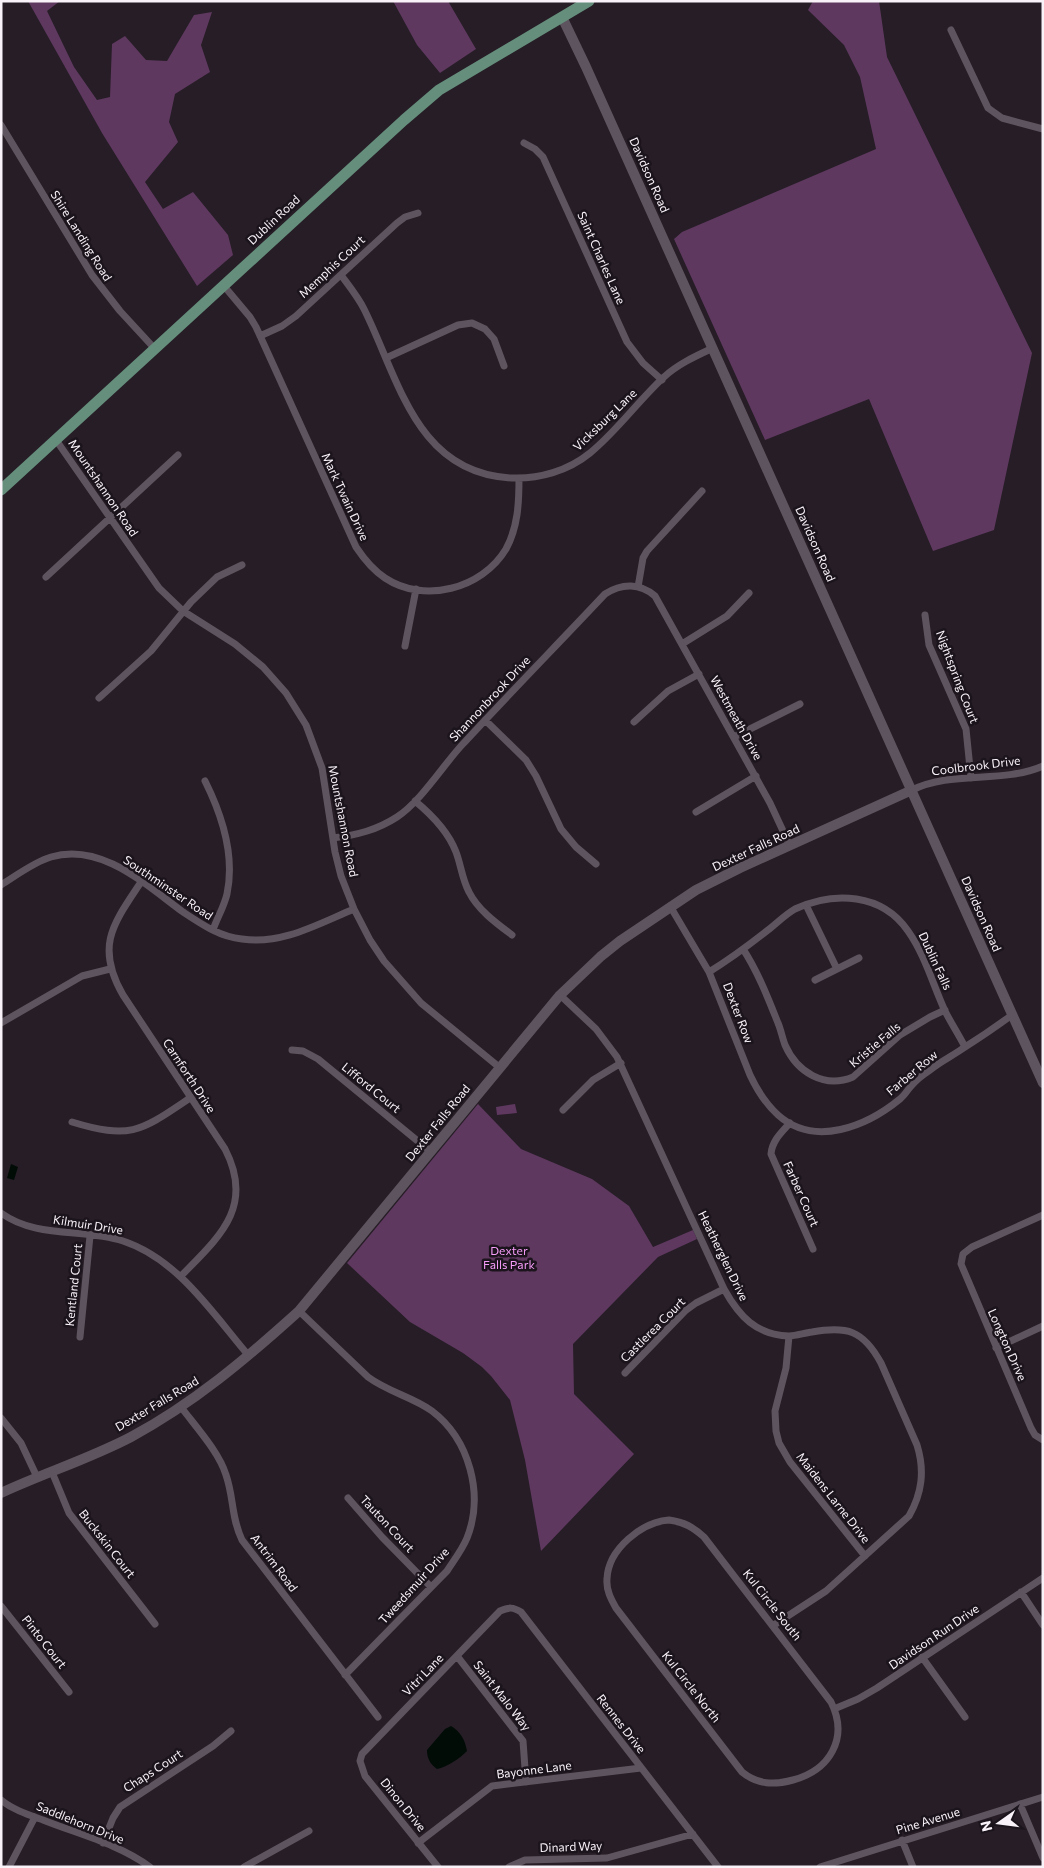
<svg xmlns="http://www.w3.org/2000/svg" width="1044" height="1868" viewBox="0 0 1044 1868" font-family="Commissioner,sans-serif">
  <rect width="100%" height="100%" fill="#261d26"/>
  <path fill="#5e385f" d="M28,1H60L47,11L74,67L97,100L110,97L112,44L125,36L146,60L167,61L194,15L212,12L201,45L210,72L175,94L169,122L178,142L145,182L163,209L193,192L228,235L233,255L197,286L102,133Z
    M393,1H448L476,49L440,73L417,45Z
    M813,1H879L887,57L1032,353L994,530L933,551L869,399L765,440L674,239L682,232L876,149L860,77L844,45L808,10Z
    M478,1104L521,1149L592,1179L629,1206L653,1247L693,1230L697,1239L658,1257L573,1344L574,1394L634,1454L541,1551L525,1460L510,1400L491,1376L482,1367L463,1353L410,1322L347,1263Z
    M515,1104L517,1113L497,1115L496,1107Z"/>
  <path fill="#020c06" d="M11,1164L18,1167L14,1180L7,1178Z
    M451,1726C461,1732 465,1740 467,1751C459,1759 447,1767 437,1769C430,1764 427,1758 427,1750L445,1729Z"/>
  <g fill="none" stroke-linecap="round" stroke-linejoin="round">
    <path stroke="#5e545f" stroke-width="7" d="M951,30L988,108L1002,118L1043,129
      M1,125L92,275L120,311L155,349
      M524,143L535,149L543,157L627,342L643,363L662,380
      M341,275C349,286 358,297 364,309C399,379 416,474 512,478C539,479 568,471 590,453C617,431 638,401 664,377C678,364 696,356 713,348
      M224,286L250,317L256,327L356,547C364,559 373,570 385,578C424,604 482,589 506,549C518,527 519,503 519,478
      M260,336L282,326L296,316L397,223L405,217L418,213
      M386,358L458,325L472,323L485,329L494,339L504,366
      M56,440L159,588L183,611L235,644L263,667L286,693L306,725L322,768L335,852L341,876L354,909L370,940L384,961L421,1003L499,1067
      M46,577L178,455
      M638,587L643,558L647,551L702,491
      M925,615L929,645L966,729L971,778
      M682,644L727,616L749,593
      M405,646L416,589
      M99,698L151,651L191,602L217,577L242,565
      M485,720L526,760L536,776L561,829L576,847L596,864
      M634,722L668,691L699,674
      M734,737L800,704
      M205,781C222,815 235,856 227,894C224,907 217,918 213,930
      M912,790C952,770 1002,784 1043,766
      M415,801C432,815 448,831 456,852C461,865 462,879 469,892C478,910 496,923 512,935
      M696,812L756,776
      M333,838C357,835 377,830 397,817C420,802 442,767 461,746C508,695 557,645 605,594C622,583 640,583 655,596L770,803L790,846
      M141,882C113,924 95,946 123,995L225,1149C255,1207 219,1237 181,1276
      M1,885C17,875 34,862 51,857C101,842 146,885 183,912C201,924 220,937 242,939C282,945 318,924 354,909
      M806,905L837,969
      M670,906L709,972L750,1075C757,1090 766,1104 778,1115C815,1148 867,1126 900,1099C905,1095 908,1089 912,1085C917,1079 924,1074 930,1070C941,1061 954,1055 965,1047C981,1037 997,1026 1012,1015
      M743,949C758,972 768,998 778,1023C781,1030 782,1037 785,1045C797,1072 824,1089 853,1077L900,1035L930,1017L945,1010
      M709,972C730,959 749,945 768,930C777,923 786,914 795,909C834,891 882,893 908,931C925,955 933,985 945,1011C951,1023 959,1035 965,1047
      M815,980L859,958
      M560,995L596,1029L617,1057L724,1289C739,1316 756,1335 789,1336C796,1336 804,1333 812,1332C847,1326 863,1330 881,1363L917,1445C925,1471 922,1493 909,1516L826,1591L774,1625
      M1,1023L82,976L110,969
      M292,1050L303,1051L318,1059L431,1152
      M563,1110L593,1080L621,1063
      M72,1122C131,1140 141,1131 190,1098
      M790,1123C781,1133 772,1141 771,1154L813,1249
      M1,1213C37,1239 83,1228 123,1241C178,1259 213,1314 249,1356
      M1043,1215L972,1247L963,1254L961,1264L1031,1428L1035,1435L1043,1440
      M299,1311L368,1377C388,1392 413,1397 432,1411C470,1440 484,1495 467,1538C462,1550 454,1560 447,1571L345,1675
      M789,1336L786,1368L775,1411L776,1431L779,1443L790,1462L865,1556
      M80,1337L90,1236
      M996,1348L1043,1326
      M625,1373L685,1311L696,1303L724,1289
      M181,1407C196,1427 219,1452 226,1475C234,1498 231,1517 242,1540L378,1717
      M1,1418L21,1443L37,1477
      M52,1472L69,1513L155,1624
      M348,1498L382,1537L431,1587
      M669,1520C684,1522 693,1527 704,1537L831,1702C849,1738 830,1770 793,1780C774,1785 758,1785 742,1772L616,1608C611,1599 606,1590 607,1579C608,1549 642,1522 669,1520Z
      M1021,1592L1043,1625
      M1,1606L69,1692
      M457,1656L523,1741L526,1782
      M922,1657L965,1717
      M834,1709L858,1699L877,1688L1043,1578
      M1,1800C13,1810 29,1815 43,1820C78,1834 119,1844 150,1867
      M1020,1804L1043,1858
      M902,1840L913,1867
      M103,1843L113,1818L120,1807L213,1746L231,1731
      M418,1843L492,1786L641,1768
      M9,1867L35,1817
      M244,1867L309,1831
      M438,1867L365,1776L360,1761L362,1754L500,1611C509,1607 513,1607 521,1612L718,1867
      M509,1867L525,1860L607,1858L693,1834
      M820,1867L1043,1797"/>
    <path stroke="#5e545f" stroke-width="10" d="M562,17L586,67L1043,1083
      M1,1493C44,1473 89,1459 131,1437C194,1403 247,1358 299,1311L560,995L600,957L620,941L696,890L740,868L912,790"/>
    <path stroke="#658f7c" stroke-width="11" d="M1,490L404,120L439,90L589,1"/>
  </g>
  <g text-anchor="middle" stroke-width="5" stroke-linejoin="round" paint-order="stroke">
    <g font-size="12" fill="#f9f3f9" stroke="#1c141c">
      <text transform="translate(649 175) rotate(66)" y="4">Davidson Road</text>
      <text transform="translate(274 220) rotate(-43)" y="4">Dublin Road</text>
      <text transform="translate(81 236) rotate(58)" y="4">Shire Landing Road</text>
      <text transform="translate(601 258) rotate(66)" y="4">Saint Charles Lane</text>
      <text transform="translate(332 267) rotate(-43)" y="4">Memphis Court</text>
      <text transform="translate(605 420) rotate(-44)" y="4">Vicksburg Lane</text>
      <text transform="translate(103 488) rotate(56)" y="4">Mountshannon Road</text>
      <text transform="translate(345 497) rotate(65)" y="4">Mark Twain Drive</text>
      <text transform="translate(815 544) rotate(66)" y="4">Davidson Road</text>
      <text transform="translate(957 677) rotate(69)" y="4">Nightspring Court</text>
      <text transform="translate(490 699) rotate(-47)" y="4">Shannonbrook Drive</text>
      <text transform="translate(736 718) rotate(61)" y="4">Westmeath Drive</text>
      <text transform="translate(976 766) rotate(-7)" y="4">Coolbrook Drive</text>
      <text transform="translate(343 821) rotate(79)" y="4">Mountshannon Road</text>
      <text transform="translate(756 848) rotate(-25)" y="4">Dexter Falls Road</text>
      <text transform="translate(168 888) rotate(34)" y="4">Southminster Road</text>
      <text transform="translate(981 914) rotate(66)" y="4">Davidson Road</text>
      <text transform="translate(935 961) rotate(65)" y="4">Dublin Falls</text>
      <text transform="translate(738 1013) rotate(69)" y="4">Dexter Row</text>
      <text transform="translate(875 1045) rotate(-40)" y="4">Kristie Falls</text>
      <text transform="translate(912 1073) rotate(-40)" y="4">Farber Row</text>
      <text transform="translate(189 1076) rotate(57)" y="4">Carnforth Drive</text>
      <text transform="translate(371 1088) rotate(39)" y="4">Lifford Court</text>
      <text transform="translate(438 1123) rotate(-51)" y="4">Dexter Falls Road</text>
      <text transform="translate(801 1194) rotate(66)" y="4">Farber Court</text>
      <text transform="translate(88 1225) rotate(9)" y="4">Kilmuir Drive</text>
      <text transform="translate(723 1256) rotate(64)" y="4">Heatherglen Drive</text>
      <text transform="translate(74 1285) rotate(-84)" y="4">Kentland Court</text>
      <text transform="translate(653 1330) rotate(-45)" y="4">Castlerea Court</text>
      <text transform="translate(1007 1345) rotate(66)" y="4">Longton Drive</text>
      <text transform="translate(157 1404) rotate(-31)" y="4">Dexter Falls Road</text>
      <text transform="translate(833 1498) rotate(52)" y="4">Maidens Larne Drive</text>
      <text transform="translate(387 1524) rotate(47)" y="4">Tauton Court</text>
      <text transform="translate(107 1544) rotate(52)" y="4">Buckskin Court</text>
      <text transform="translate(274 1563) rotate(53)" y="4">Antrim Road</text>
      <text transform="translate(414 1586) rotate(-48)" y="4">Tweedsmuir Drive</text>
      <text transform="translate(772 1605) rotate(52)" y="4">Kul Circle South</text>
      <text transform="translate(934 1637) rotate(-34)" y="4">Davidson Run Drive</text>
      <text transform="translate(44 1642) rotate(52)" y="4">Pinto Court</text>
      <text transform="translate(423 1675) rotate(-46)" y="4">Vitri Lane</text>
      <text transform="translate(691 1687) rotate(52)" y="4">Kul Circle North</text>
      <text transform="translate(502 1696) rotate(52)" y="4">Saint Malo Way</text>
      <text transform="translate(621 1724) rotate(52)" y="4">Rennes Drive</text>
      <text transform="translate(534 1770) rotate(-7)" y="4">Bayonne Lane</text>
      <text transform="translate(153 1771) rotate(-33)" y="4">Chaps Court</text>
      <text transform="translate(403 1805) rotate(51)" y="4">Dinon Drive</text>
      <text transform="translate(928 1821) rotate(-17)" y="4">Pine Avenue</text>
      <text transform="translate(80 1823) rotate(22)" y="4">Saddlehorn Drive</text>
      <text transform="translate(571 1847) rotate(-2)" y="4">Dinard Way</text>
    </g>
    <g font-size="12" fill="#f79dfa" stroke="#1c141c">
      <text x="509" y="1255">Dexter<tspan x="509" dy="14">Falls Park</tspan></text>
    </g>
  </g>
  <rect width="1044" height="1868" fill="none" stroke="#f9f3f9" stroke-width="5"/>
  <g transform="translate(999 1823) rotate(256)" stroke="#1c141c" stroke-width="4" paint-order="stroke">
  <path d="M0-4L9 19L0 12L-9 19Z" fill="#f9f3f9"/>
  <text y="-8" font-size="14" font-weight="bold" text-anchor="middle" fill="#f9f3f9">N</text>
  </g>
</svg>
